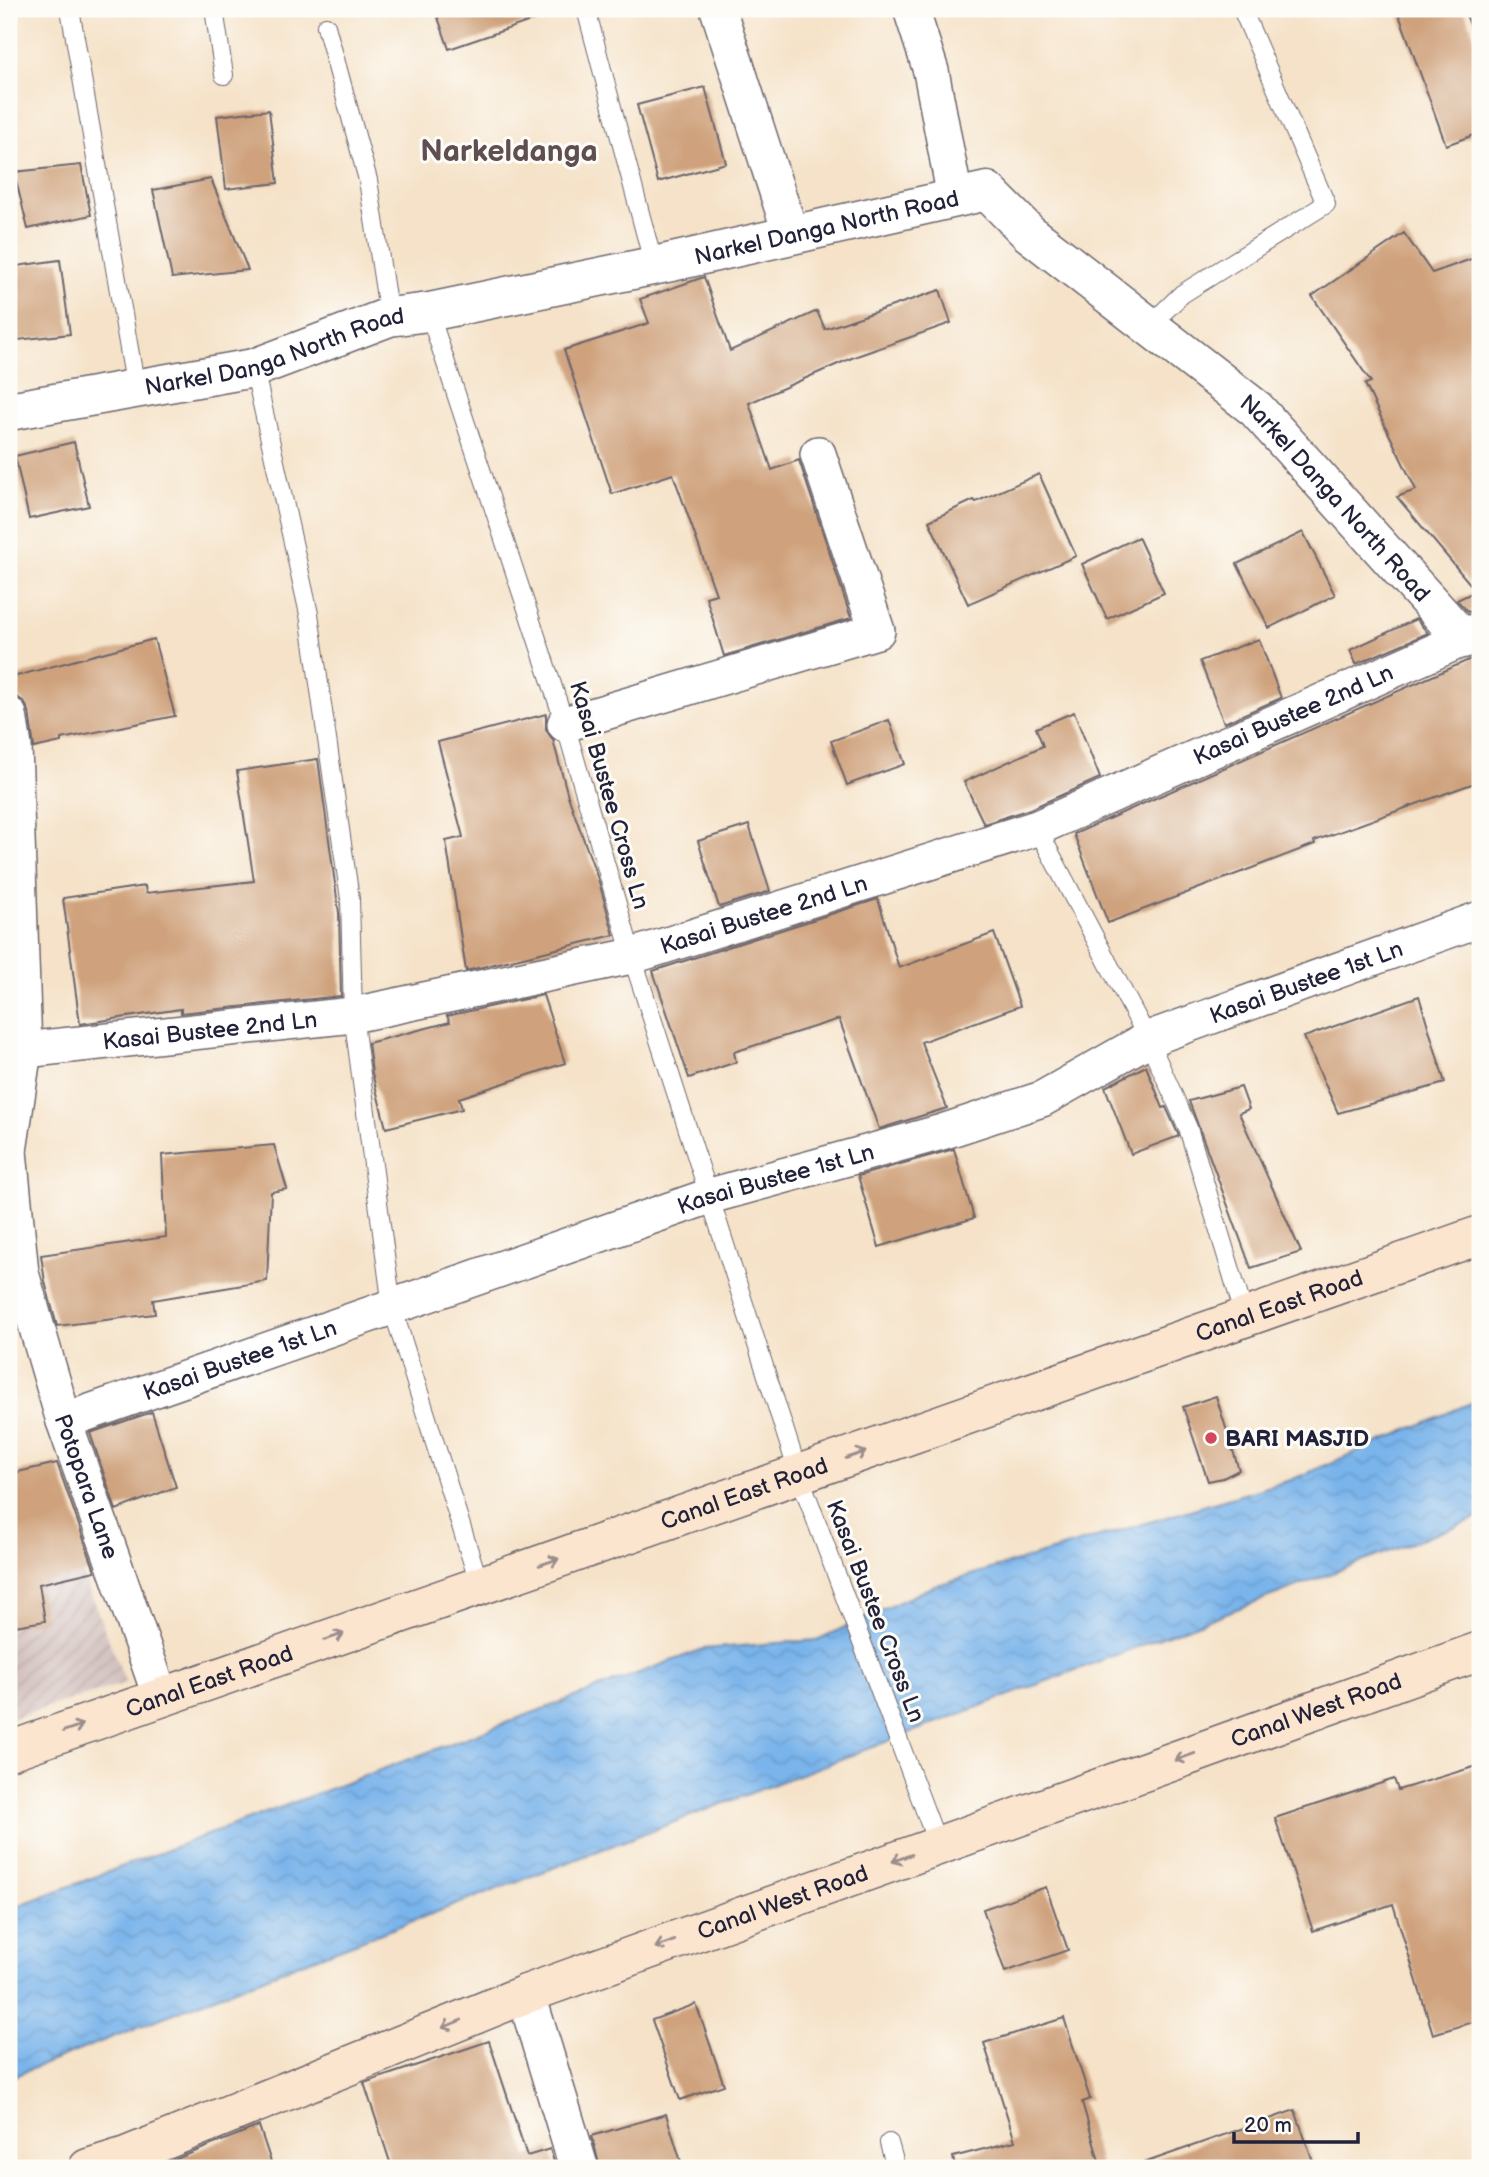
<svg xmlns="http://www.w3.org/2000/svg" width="1489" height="2177" viewBox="0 0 1489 2177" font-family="'Balsamiq Sans',sans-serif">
  <defs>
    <pattern id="industrial-furrows" width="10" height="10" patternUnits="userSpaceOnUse" patternTransform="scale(1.75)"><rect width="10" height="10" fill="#d1bfbd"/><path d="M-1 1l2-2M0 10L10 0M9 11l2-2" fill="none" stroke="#b3a4a3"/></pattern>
    <pattern id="water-waves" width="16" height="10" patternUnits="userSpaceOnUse" patternTransform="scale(1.75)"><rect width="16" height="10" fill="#79b4eb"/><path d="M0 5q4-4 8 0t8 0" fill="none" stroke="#689aca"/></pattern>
  </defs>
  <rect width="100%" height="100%" fill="#fdfcf7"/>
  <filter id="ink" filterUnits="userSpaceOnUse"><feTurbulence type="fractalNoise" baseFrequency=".0143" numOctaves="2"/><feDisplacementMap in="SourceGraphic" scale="14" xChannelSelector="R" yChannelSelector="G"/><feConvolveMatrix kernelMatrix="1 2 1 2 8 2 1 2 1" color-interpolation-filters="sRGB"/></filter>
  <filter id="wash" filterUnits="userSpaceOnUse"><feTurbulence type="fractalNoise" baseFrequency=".00686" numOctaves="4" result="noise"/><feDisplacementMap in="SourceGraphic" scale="28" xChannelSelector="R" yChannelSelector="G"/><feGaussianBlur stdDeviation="1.57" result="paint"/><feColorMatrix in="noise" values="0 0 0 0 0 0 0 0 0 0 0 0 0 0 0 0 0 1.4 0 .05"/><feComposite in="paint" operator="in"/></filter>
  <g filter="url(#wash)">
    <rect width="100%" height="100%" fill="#f5e2c8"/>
    <path fill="url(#industrial-furrows)" d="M74,1553L126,1683L9,1719V1574Z"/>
    <path fill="url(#water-waves)" stroke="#4e6b93" stroke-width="2" d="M1480,1399V1517L265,1977L9,2078V1909L703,1649L817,1640L934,1586L1291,1480Z"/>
    <g id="blocks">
      <path fill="#cfa27d" d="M435,9H550L551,14L449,49Z
        M1397,9H1464L1480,52V133L1446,145Z
        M705,87L726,163L658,182L637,105Z
        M269,110L278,183L226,189L217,116Z
        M81,165L91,215L28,229L14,172Z
        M211,179L248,270L172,278L153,190Z
        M1404,233L1432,273L1480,256V609L1468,612L1457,600L1476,591L1397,497L1416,490L1365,384L1371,382L1312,296Z
        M60,260L70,334L18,340L9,267Z
        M704,277L730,351L817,311L825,329L940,290L951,323L854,357L749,403L772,470L799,460L851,618L724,656L706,597L716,594L673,474L612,494L564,350L649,323L640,299Z
        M74,442L89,506L29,519L15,456Z
        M1039,474L1076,556L968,604L929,521L974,500L976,502Z
        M1303,532L1335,595L1269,628L1237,564Z
        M1138,537L1164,593L1107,619L1082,564Z
        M1416,619L1428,633L1356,664L1350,650Z
        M154,639L175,716L61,739V742L34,748L29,711L24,702L17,697L9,695V678Z
        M1259,639L1281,698L1224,723L1200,661Z
        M1480,655V781L1314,841L1315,844L1108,923L1074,834Z
        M1074,712L1100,778L1030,809L984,824L964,782L1043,746L1036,728Z
        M546,714V730L553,740L568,796L599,882L614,935L466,971L446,841L463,837L438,742Z
        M889,720L905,764L847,785L831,741Z
        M318,759L339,913L341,996L181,1013V1009L80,1024L63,898L145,886L146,893L254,881L237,771Z
        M749,825L770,891L719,907L698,841Z
        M878,899L899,968L994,933L1020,1006L921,1042L947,1108L879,1129L839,1019L734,1052L736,1062L689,1078L653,971Z
        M543,995L565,1063L459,1098L462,1109L386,1128L372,1073L368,1043L450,1022L447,1016Z
        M1419,996L1445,1083L1338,1113L1304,1037Z
        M1146,1066L1163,1108L1166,1107L1179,1136L1131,1154L1105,1087Z
        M1241,1087L1249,1109L1239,1113L1301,1252L1251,1268L1189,1101Z
        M274,1145L287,1189L271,1192L267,1281L153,1300L155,1314L57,1326L45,1282L41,1255L166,1237L162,1155Z
        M954,1149L974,1218L879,1247L858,1176Z
        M1216,1396L1239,1470L1223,1478L1208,1481L1183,1407Z
        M152,1412L176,1487L116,1510L90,1433Z
        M57,1463L95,1571L39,1584L45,1621L9,1627V1474Z
        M1480,1765V2020L1433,2034L1393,1904L1313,1931L1275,1818L1394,1779L1398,1790Z
        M1046,1887L1068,1950L1005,1972L983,1909Z
        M696,2004L724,2085L680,2100L652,2020Z
        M1064,2018L1090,2099L1082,2102L1101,2168H955L953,2157L1015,2141L984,2043Z
        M489,2041L527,2156L550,2149L556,2168H392L364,2083Z
        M1295,2110L1315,2168H1145L1144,2163Z
        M666,2114L683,2168H600L592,2136Z
        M259,2126L273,2168H154Z"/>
    </g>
  </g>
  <g filter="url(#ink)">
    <use href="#blocks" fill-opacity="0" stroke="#6c656c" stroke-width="2"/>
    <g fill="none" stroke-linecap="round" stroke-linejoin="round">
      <defs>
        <path id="service" d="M70,9L136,389
          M214,9L224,75
          M586,9L654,266
          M326,26L368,180L389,317
          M429,312L565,724L632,956L799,1475L938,1845
          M1149,326L1182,294L1326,204L1242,9
          M254,368L309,614L350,899L353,1015L392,1307L480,1586
          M1037,828L1148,1039L1188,1128L1245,1317
          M889,2143L896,2168"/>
        <g id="minor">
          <path d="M718,9L791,235"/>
          <path d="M911,9L931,71L955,198"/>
          <path d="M9,715L14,746L24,1050L9,1151"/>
          <path d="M565,724L877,631L818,454"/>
          <path id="s1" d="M24,1050L353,1015L632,956L1037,828L1463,639"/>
          <path id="s2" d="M9,1152L21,1273L64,1421L161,1698"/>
          <path id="s3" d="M64,1421L710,1196L942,1132L1042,1099L1148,1039L1480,919"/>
        </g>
        <g id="tertiary">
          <path id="s4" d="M9,411L254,368L389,317L429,312L672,262L987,191L1029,233L1256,409L1463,639L1480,631"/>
          <path d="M526,1994L579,2168"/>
        </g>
        <g id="secondary">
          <path id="s5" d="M9,1751L1480,1235"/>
          <path id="s6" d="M88,2168L126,2156L526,1994L1480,1651"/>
        </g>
      </defs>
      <use href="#service" stroke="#6c656c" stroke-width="20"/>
      <use href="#minor" stroke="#6c656c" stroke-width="38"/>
      <use href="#tertiary" stroke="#6c656c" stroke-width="41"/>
      <use href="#secondary" stroke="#6c656c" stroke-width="41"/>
      <use href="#service" stroke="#fff" stroke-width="18"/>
      <use href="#minor" stroke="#fff" stroke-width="35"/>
      <use href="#tertiary" stroke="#fff" stroke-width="38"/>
      <use href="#secondary" stroke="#fce5cf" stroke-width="38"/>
    </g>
    <defs><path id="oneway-shaft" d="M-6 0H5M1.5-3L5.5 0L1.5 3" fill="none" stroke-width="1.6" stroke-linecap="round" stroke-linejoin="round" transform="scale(1.75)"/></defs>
    <g stroke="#9a8d8c">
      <use href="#oneway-shaft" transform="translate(856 1455) rotate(-19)"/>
      <use href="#oneway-shaft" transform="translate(549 1562) rotate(-19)"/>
      <use href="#oneway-shaft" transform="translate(334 1637) rotate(-19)"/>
      <use href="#oneway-shaft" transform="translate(73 1728) rotate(-19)"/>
      <use href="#oneway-shaft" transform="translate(1185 1757) rotate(160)"/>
      <use href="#oneway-shaft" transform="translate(902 1858) rotate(160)"/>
      <use href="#oneway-shaft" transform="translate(665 1944) rotate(160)"/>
      <use href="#oneway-shaft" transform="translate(452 2024) rotate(158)"/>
    </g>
  </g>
  <circle fill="#d1495b" stroke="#fdfcf7" stroke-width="2.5" cx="1211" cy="1438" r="7"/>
  <g text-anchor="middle" stroke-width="6" stroke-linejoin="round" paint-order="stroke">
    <g font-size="23" fill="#22223b" stroke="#fdfcf7">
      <text dy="8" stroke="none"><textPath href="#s4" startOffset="840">Narkel Danga North Road</textPath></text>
      <text dy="8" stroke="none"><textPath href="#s4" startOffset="273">Narkel Danga North Road</textPath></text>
      <text dy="8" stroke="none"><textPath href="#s4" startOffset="1470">Narkel Danga North Road</textPath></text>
      <text dy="8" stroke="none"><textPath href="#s1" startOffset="1321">Kasai Bustee 2nd Ln</textPath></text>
      <text transform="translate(610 795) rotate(74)" y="8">Kasai Bustee Cross Ln</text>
      <text dy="8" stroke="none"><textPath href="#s1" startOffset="754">Kasai Bustee 2nd Ln</textPath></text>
      <text dy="8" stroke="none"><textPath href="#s3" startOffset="1320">Kasai Bustee 1st Ln</textPath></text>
      <text dy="8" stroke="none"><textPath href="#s1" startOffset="187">Kasai Bustee 2nd Ln</textPath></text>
      <text dy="8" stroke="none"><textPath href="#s3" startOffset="752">Kasai Bustee 1st Ln</textPath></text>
      <text dy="8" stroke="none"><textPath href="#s5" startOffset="1346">Canal East Road</textPath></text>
      <text dy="8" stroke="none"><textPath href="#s3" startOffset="186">Kasai Bustee 1st Ln</textPath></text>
      <text dy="8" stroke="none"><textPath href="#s2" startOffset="345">Potopara Lane</textPath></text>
      <text dy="8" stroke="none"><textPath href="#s5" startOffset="779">Canal East Road</textPath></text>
      <text transform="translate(876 1611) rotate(69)" y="8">Kasai Bustee Cross Ln</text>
      <text dy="8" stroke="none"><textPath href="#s5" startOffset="212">Canal East Road</textPath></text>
      <text dy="8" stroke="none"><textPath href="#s6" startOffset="1311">Canal West Road</textPath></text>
      <text dy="8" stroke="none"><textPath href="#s6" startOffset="744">Canal West Road</textPath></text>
    </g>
    <g font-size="23" font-weight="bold" fill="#22223b" stroke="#fdfcf7" text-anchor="start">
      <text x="1225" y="1446">BARI MASJID</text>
    </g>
    <g font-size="30" font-weight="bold" fill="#5f4f52" stroke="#fdfcf7">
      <text x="509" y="161">Narkeldanga</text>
    </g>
  </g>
  <rect width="1489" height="2177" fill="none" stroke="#fdfcf7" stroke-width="35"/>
  <path d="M1234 2132v10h124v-10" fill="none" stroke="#22223b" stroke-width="3.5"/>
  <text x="1244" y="2132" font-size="21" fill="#22223b" stroke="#fdfcf7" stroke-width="5" paint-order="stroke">20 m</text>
</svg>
